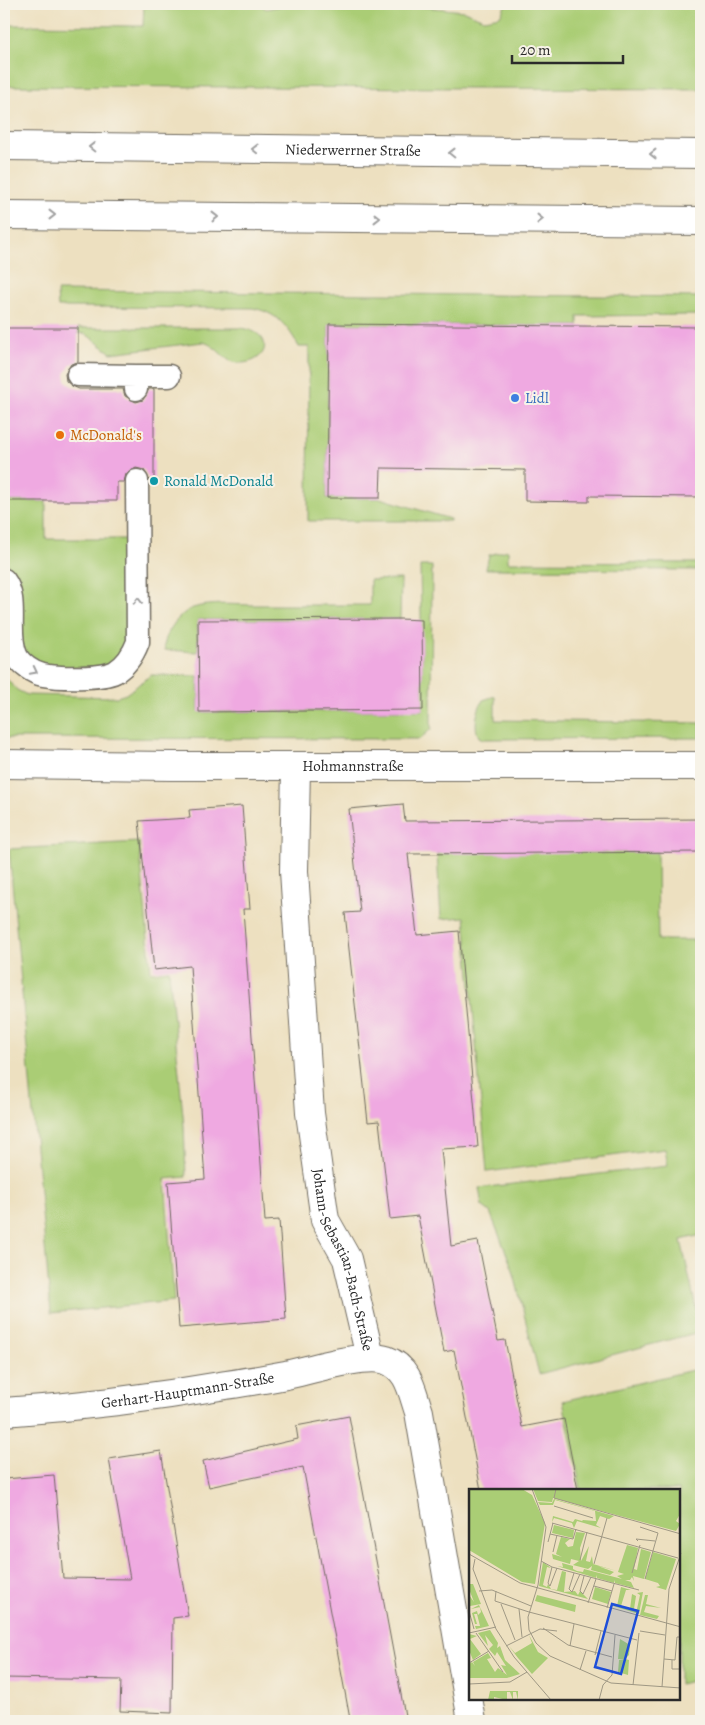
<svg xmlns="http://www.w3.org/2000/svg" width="705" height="1725" viewBox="0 0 705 1725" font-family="Alegreya,serif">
  <rect width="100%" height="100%" fill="#f7f3e8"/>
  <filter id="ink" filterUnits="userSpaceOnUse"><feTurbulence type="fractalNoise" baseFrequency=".02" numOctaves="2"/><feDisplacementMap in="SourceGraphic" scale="10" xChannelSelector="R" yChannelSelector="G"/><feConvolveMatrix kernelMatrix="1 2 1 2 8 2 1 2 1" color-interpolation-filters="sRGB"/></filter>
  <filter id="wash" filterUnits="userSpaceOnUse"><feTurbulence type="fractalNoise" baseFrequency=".0096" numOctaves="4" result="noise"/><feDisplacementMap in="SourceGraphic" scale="20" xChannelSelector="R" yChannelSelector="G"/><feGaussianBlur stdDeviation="1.12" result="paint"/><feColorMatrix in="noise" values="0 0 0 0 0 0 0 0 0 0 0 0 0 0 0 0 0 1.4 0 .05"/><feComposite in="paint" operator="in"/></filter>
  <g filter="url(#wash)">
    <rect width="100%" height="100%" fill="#ede0c0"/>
    <path fill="#aacd75" stroke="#6a7c50" d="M144,4H260L266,9L290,4H395L464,11L484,19L500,16L506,4H701V89L4,86V25L143,26Z
      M57,291L701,297V315L578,316V326L329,324L327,498H380L450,519V521H308L309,347H299C288,326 276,312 252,308L58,307Z
      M78,328H240C276,332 270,364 238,363C223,362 219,346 203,342L111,353L86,334L78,333Z
      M4,501H46V539H128L129,640L125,652L107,667L47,668L27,658L20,638L18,579L7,564L4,555Z
      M508,550V562L701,563V570L486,569L489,555Z
      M420,566H432L431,729L420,739L4,738V676L17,690L27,695L117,697L126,694L151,675L198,676L199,712L423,710Z
      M401,579L400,619L198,620V652L165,650C161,637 180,612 193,608C211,602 235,605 254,605C293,605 331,605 370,605V580Z
      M495,696V720L701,723V738L483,739L479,737C473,727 477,710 483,700Z
      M139,842L151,972L169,970L184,1126L186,1177L165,1179L174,1301L51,1313L9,849Z
      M657,852L658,940H701V1235L681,1240L701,1331V1340L699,1332L539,1374L513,1270L490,1212L482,1206L479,1188L668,1166L665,1149L487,1172L465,917L441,919L437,853Z
      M701,1368V1679L679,1684V1490H581L563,1401Z"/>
    <g id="blocks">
      <path fill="#efa9e1" d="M329,324L701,327V497L589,496V502L525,501V470L381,468L380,498H327Z
        M4,328H78V362L71,364L65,374L66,381L72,386L79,389H123L125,396L136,402L143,400L149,389H154V481H150L144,470L136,468L126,474L124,482H117V501H4Z
        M400,619L422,620L423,710L199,712L198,620Z
        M403,804L405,821L701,819V852L408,854L417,935L459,931L478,1147L441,1149L451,1246L478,1241L498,1341L505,1340L522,1427L564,1419L578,1490H481L454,1350L444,1352L418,1216L390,1219L379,1121L368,1122L345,913L360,912L349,809Z
        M242,806L250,909H243L265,1221L279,1220L286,1319L179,1328L168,1182L205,1179L190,966L154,970L139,821L190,818L189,810Z
        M349,1416L406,1721H365L364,1716L350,1719L303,1467L209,1487L203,1461L298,1439L296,1426Z
        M161,1451L188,1616L173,1618L172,1713L120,1711L121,1680L4,1678V1479L54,1475L63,1578L130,1579L109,1459Z"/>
    </g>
  </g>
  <g filter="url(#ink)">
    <use href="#blocks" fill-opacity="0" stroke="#6f6a5f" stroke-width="1"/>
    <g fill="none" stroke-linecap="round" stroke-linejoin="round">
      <defs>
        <path id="lane" d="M78,375L136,376
          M136,389V376H169
          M4,580C19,600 6,632 16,655C20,664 33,673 43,675C59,678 101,679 115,672C127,665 133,655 138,642L137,481"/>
        <g id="street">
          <path id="s1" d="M4,764L171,766H701"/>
          <path id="s2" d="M296,767L294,871L310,1113L325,1220L347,1259L370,1357"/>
          <path id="s3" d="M4,1412C78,1407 152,1398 226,1385C246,1382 266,1379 286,1375C310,1370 364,1353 386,1360C409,1368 412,1392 419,1412L472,1721"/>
        </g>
        <g id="primary">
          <path id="s4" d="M4,146L701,154"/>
          <path d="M4,215L701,221"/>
        </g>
      </defs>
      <use href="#lane" stroke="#6f6a5f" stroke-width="25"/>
      <use href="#street" stroke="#6f6a5f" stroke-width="30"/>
      <use href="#primary" stroke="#6f6a5f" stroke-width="30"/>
      <use href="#lane" stroke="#fff" stroke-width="22"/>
      <use href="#street" stroke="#fff" stroke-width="28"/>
      <use href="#primary" stroke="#fff" stroke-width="28"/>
    </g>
    <defs><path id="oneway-chevron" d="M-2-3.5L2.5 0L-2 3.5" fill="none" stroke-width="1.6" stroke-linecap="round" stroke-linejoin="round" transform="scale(1.25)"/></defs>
    <g stroke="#a0a0a0">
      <use href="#oneway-chevron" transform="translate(92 147) rotate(-179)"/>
      <use href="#oneway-chevron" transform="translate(255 149) rotate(-179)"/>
      <use href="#oneway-chevron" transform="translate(452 153) rotate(-179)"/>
      <use href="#oneway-chevron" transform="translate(653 154) rotate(-180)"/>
      <use href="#oneway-chevron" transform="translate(52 215)"/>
      <use href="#oneway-chevron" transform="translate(215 217)"/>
      <use href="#oneway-chevron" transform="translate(377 218)"/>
      <use href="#oneway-chevron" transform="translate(540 219)"/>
      <use href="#oneway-chevron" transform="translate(138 601) rotate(-91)"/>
      <use href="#oneway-chevron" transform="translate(34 671) rotate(27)"/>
    </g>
  </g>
  <circle fill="#3f7fe0" stroke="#f7f3e8" stroke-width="2" cx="515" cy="398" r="5"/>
  <circle fill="#e8710a" stroke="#f7f3e8" stroke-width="2" cx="60" cy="435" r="5"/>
  <circle fill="#0f9aa8" stroke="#f7f3e8" stroke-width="2" cx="154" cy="481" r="5"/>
  <g text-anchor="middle" stroke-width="4" stroke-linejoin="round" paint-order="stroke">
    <g font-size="15" fill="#2b2b2b" stroke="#f7f3e8">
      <text dy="5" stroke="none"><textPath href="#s4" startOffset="349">Niederwerrner Straße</textPath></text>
      <text dy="5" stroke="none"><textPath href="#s1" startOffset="349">Hohmannstraße</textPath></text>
      <text dy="5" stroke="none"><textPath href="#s2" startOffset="498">Johann-Sebastian-Bach-Straße</textPath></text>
      <text dy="5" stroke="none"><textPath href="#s3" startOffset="185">Gerhart-Hauptmann-Straße</textPath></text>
    </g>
    <g font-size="15" fill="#366cbe" stroke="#f7f3e8" text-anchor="start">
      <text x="525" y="403">Lidl</text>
    </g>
    <g font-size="15" fill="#c56008" stroke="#f7f3e8" text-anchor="start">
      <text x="70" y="440">McDonald's</text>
    </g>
    <g font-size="15" fill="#0d838f" stroke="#f7f3e8" text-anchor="start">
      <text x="164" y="486">Ronald McDonald</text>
    </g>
  </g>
  <g transform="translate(469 1489)">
    <rect width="211" height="211" fill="#ede0c0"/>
    <path d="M0,0H53L63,6L76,34L66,95L53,93L0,61ZM64,0H211V25L207,32L211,35L207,42L84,9L83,13L69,12ZM85,10L145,27L140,30L131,27L127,36L132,39L108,32L105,39L103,34L85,29L83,33L84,27L104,33L106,30L113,32L114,31L126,32H127L126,22L86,11L84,16H71L69,13L83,14ZM85,36L105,41L104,49L83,44ZM107,43L116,44L111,59L112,72L120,57L117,72L121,73L123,67L124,75L148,82L129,77L145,83L141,86L122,81L123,77L119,80L104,76L110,72L102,70L101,75L84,70L83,65L93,68L87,65L92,48L101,50L96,54L99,58L104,57ZM158,56L169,59L165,80L168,81L172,60L182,63L175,90L164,87L165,92L163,88L161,91H156L162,93L165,99L146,94V91L145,94L128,89V86L127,89L88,77L94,78L93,74L104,77V80L108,82L114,83L115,80L153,90L148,87L155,85L149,83ZM184,63L207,70L197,101L187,98L191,97L189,94L176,90ZM74,73L82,79L78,78L74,96L78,98L79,95L82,100L88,101L93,82L97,83L95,103L106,102L109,106L111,102L119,110L70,97ZM0,85L1,95H4L12,115L1,117L0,106L5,113L0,100ZM126,98L142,103L139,115L123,110ZM152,98L162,101H157L152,117L161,120L163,105L167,107L165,120H168L171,106L168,104L174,103L170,125L141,116L148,117ZM68,106L107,116L106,123L66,112ZM176,106H179L177,115L192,119L177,117L175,123L190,127L188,130L171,126ZM10,116L20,137L7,140L6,137H11L8,125H5L8,135H6L3,124L8,122L9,126L12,123L11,118L2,120ZM21,141L29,154L28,159L31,157L36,171L51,185L38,189H0V175L3,173L6,177L4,173L19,164L22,169L18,170L26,183L29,179L38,186L32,176L37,177L28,163L26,167L20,160L24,156L16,146L19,157L9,144ZM0,145L8,147L1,150L12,165L4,171L0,161ZM60,146L69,163L79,169L63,185L49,169L40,157L46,164L63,154ZM151,150L161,156L160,166L156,170L160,171L159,186L149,183L150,171H156L149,170ZM49,202V211L47,203H44V211L41,203H38V211L25,208V211H19L21,202Z" fill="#aacd75"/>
    <path fill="none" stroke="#9f9884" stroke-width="1" d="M63,0L77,38L69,96L59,128L60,141L67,154L81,167L142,194L212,199M87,0L85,9L212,45M85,17L124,29M83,34L209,69M171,38L189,44L176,90M81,45L104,50L107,40M169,52L167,50L186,52M79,53L84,34M84,63L88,46M0,65L51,94L212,138M6,70L4,80L27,140L45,168L82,211M111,71L118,43M72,72L83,78L170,101M125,75L138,29M83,78L79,94L81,97L88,79M105,84L100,100L103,103L111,85M163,84L171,56M115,87L111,102L114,105L122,88M125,97L143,102M10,102L23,101L62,117M27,102L26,112L60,123M119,114L127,90M32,115L46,151M138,119L145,95M50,120L53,148M0,122L5,140M60,123L168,151M74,139L99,156L143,168M171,142L196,146M0,144L27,138M7,144L34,183M37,157L71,140L88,142M101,157L105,135M126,166L132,142M195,170L206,171L208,148H212M203,171V180H212M0,174L20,162M111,181L117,162M0,195L41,193L58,183M164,196L170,144M193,198L200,100L212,64M130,211L134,196L143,186L146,146"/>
    <path fill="#1d4ed8" fill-opacity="0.15" stroke="#1d4ed8" stroke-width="2.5" d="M143,115L169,122L152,185L126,178Z"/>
    <rect width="211" height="211" fill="none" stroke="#2b2b2b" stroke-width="2.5"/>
  </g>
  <rect width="705" height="1725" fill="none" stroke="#f7f3e8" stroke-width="20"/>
  <path d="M512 55v8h111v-8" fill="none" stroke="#2b2b2b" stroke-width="2.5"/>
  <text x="520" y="55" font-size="15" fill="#2b2b2b" stroke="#f7f3e8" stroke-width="4" paint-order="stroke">20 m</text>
</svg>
